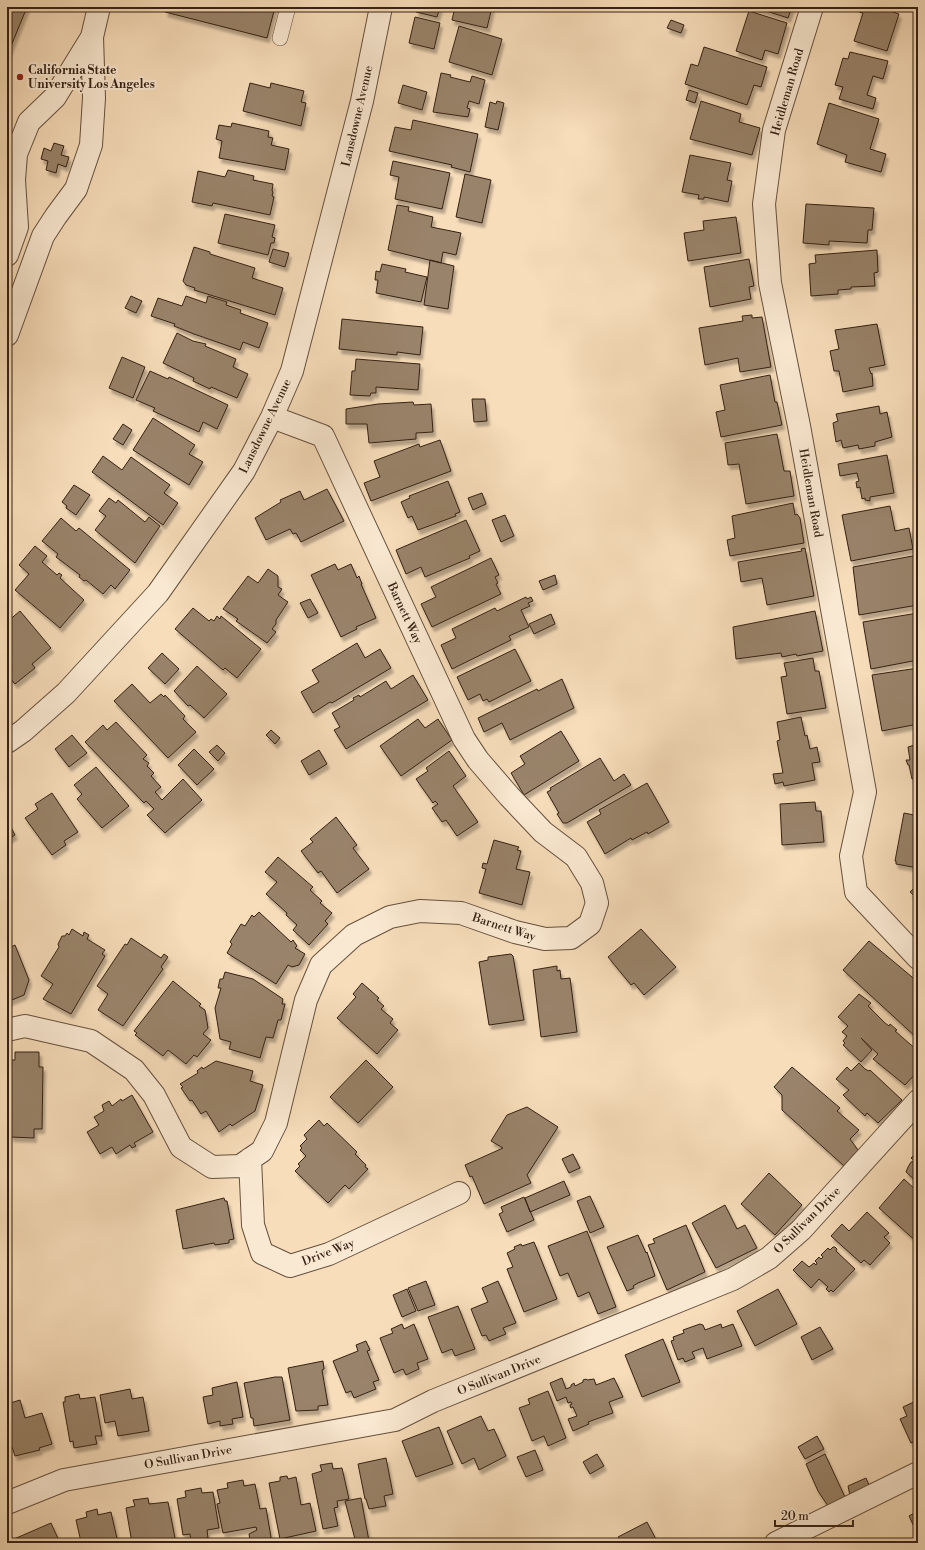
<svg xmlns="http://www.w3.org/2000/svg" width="925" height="1550" viewBox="0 0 925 1550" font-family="'Libre Bodoni',serif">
  <defs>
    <filter id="shadow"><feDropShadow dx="2.5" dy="4.5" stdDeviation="1" flood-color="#0004"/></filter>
  </defs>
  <rect width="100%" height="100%" fill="#f7ddba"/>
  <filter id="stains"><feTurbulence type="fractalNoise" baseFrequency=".005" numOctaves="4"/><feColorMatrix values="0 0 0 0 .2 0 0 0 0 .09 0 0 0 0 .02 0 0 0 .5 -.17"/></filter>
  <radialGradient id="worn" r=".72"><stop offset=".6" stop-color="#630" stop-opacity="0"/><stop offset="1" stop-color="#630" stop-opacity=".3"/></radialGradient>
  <path fill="#99836a" stroke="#342114" filter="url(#shadow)" d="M7,7H27L7,56Z
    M167,7H275L267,38L165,12Z
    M417,7H440L437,17L416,12Z
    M455,7H492L487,28L452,20Z
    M754,7H792L788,18Z
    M860,7H888L887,10L899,14L887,51L854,41L863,13L859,12Z
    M749,11L787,23L778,54L765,50L762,60L736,51Z
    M415,17L440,23L434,49L409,43Z
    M671,20L684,25L681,33L667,28Z
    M459,26L502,39L492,75L449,62Z
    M704,47L767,67L761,87L754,85L747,105L685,84L691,64L698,66Z
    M850,52L888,61L883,79L873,76L867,95L876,98L873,109L839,99L843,87L835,85L843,58L848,59Z
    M441,73L451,75L450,77L470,82L472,76L485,80L479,104L469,101L467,108L470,109L468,117L433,112Z
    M250,83L270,88L271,83L304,91L301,102L306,103L301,126L243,111Z
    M403,85L427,92L422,110L398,103Z
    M689,90L698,93L695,103L686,100Z
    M497,101L504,103L498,130L485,127L490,102L496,104Z
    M701,101L741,114L739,122L760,128L752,155L690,139Z
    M829,103L879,119L870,149L886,154L881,172L845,162L847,155L817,144Z
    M413,120L478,134L470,172L451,167L452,165L389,151L395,127L411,130Z
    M232,123L269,131L268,137L273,138L271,145L289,149L285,170L219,158L222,141L216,139L219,125L231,127Z
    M54,143L64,146L61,155L69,157L66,167L58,164L56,173L46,170L48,161L41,159L44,148L51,151Z
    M690,155L731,163L727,180L732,181L728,202L704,197V199H698L699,195L682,192Z
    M393,161L450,173L442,209L395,199L399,177L390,175Z
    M228,170L254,176L253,180L273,184L272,191L273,192L272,196L274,197L270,215L213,203L212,206L192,202L198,171L225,177Z
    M465,174L491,180L482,223L456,217Z
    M806,204L874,208L872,230H868L867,243L829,241V245L803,243Z
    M397,205L409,207L408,211L433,217L431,227L461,233L456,255L443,252L441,263L388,250Z
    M225,214L275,225L272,237L275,238L274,243H271L268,255L218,243Z
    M736,217L741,253L688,261L684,233L704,230L703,221Z
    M194,247L210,252V254L255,268L252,278L283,288L275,315L194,290L195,288L186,285L183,281Z
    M273,249L289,253L285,267L269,262Z
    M877,250L878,272L874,273L875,286L851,287V289L838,290V294L811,296L809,264L816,263L815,255Z
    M749,259L754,286L749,287L751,299L710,307L704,267Z
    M430,260L454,266L448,309L424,305Z
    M382,264L406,269L405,272L427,277L421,302L376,293L378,280H375L376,271L380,272Z
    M131,296L142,301L136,313L125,308Z
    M186,296L206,303L208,296L227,302L226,305L241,310L240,313L268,323L259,348L243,342L240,350L194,334L174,326L175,324L151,316L158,298L182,306Z
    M752,315V318L762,317L771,367L740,372L738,358L705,365L699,328L743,321L742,316Z
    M342,319L423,327L420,355L397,352V355L339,349Z
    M877,324L885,365L869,368L871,374L872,373L873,386L843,392L839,371H834L830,351L839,349L835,330Z
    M177,333L193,341L206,344L205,346L236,359L233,367L248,374L237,398L211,387L210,389L193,381L194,378L163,363Z
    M122,357L145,367L133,398L109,388Z
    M356,359L420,364L418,390L376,387V393H371L370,396L350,395L352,371H355Z
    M150,371L168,379L169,377L228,405L217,429L203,422L199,432L153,411L155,408L136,400Z
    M770,375L775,402H777L782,425L721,437L716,412L725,410L720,385Z
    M472,399H485L487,421L474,422Z
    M413,402L414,405L431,404L433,432L416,433V439L369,443L367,424H346V409L378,404Z
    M879,406L880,414L887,412L892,437L875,442V446L859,449L858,445L843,448L841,440L836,442L833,423L838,421L836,414Z
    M153,418L195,445L189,454L203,462L189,485L133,450Z
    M123,424L132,430L123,445L113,439Z
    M777,434L784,471H790L794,496L746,504L739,464L728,465L725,443Z
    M440,440L451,471L371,501L364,483L380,477L374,461L419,444L420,447Z
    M887,455L894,493L870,497V501L865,500V498L862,499L860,487L857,488L856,482L859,481L857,473L840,476L838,464Z
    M103,456L122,470L131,457L170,485L164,493L178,503L163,525L92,472Z
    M448,481L460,512L455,514L456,516L418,530L412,516L408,518L401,502L410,498L409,496Z
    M74,485L90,495L76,515L66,508L67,506L62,502Z
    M327,489L344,521L301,542L296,533L293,534L290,529L266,540L255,518L281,502L280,500L300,491L304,500Z
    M482,493L486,504L473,510L468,498Z
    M109,498L116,503L118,500L145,522L149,517L160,526L135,563L95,530L106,516L99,511Z
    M793,503L795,515L797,514L800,518L804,543L730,556L727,540L735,538L732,516Z
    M890,506L895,531L909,528L913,549L851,561L842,515Z
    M505,515L514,536L501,542L492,520Z
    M61,518L76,531L79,528L130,570L115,589L111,585L103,594L86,580L84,581L79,577L80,575L56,557L58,554L42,541Z
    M466,520L480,551L469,556L470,558L425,577L421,567L406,574L396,550Z
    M35,546L47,556L42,562L57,575L59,573L62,575L60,578L84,600L60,628L15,590L29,574L19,565Z
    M805,548L814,596L767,605L762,578L741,582L738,562L802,551L801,549Z
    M918,555V605L859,615L853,567Z
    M491,558L499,575L495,577L498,583L496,584L501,594L432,627L421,604L436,597L431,587Z
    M335,564L338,570L351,564L357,578L359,576L362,584H361L376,618L356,627L357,629L341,637L311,575Z
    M268,569L278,576V587L282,589L278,595L288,602L276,620V624L272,629L276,632L267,643L236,621L238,619L223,609L248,576L258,583Z
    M555,575L557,584L543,590L539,581Z
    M526,597L527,599L531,597L533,601L528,603L530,606L521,610L529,627L509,636L511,640L452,669L441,645L456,638L452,629L495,608L497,611Z
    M310,599L318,613L308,618L300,603Z
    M193,608L209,621L211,619L214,621L217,616L220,619L221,616L261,649L237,678L225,668L223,670L175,629Z
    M20,611L51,648L32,664L35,668L15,684L7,675V622Z
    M815,611L823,651L797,656L796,654L782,657L781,653L736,659L733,627Z
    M918,613V636L914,637L918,640V660L871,669L863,622Z
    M551,614L555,624L534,634L529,624Z
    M357,643L365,658L380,649L391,668L332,703L330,702L313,713L301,692L319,682L312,670Z
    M515,649L531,681L489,702L487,699L483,701L480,694L468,700L457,677Z
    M162,653L179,669L165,684L148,668Z
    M813,658L815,671H819L826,708L787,714L781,677L787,676L784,663Z
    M197,666L227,694L204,718L190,705L188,706L174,691Z
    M918,668V724L882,731L872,675Z
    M413,675L428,700L346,749L334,730L340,727L332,713L354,700L353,698L359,695L360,697L386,681L391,689Z
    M562,679L574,708L510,740L502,723L484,732L478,718L537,689L538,691Z
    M132,684L150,703L161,694L164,697L165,695L185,716L183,719L196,732L168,758L114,701Z
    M801,717L805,736L807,735L810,749L817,747L820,762L812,763L815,780L784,786L783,782L775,784L773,774L783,773L777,741L780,740L777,722Z
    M418,719L425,728L438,719L452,740L401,776L380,746Z
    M116,722L147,755L143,759L149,763L147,766L154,773L151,776L161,787L155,792L162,800L183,779L202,800L165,833L147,815L154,809L146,801L144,803L85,742L103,725L107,730Z
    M271,730L280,738L275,744L266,735Z
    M561,731L579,761L524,795L511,773L525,764L520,756Z
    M918,732V778L912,779L909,765H908L906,760H910L908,747L918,744L916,733Z
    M72,735L87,753L69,767L55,749Z
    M217,745L225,753L218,761L209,752Z
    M194,749L214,769L197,785L178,765Z
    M319,750L327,764L309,775L301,761Z
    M449,751L466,776L453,786L478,822L457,836L446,820L442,822L432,808L438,804L435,801L433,803L416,779L428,771L426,768Z
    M600,758L614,781L624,774L631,785L567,823H563L557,814L559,813L547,792L551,790L550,788Z
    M96,767L129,806L102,828L77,799L82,794L74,785Z
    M647,783L669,822L648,834L647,832L632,840L631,838L605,854L587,822L601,814L599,810Z
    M52,793L78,832L64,841L66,845L52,855L25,818L38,809L35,804Z
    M815,802L816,811H821L824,842L782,845L780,804Z
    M915,812H918V868L896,864V861H895L904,813L914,815Z
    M336,817L357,845L353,848L369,869L337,893L321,871L318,873L301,851L313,842L310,839Z
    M7,820L15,835L7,840Z
    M494,840L519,847L517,850L521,851L516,869L530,872L522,905L479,893L486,869L482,868L483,863L487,864Z
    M278,857L313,887L310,890L322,901L320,903L332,913L325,921L328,924L309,945L293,930L297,925L286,915L287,913L266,894L277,882L265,872Z
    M918,884V899L910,892Z
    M259,912L291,942L293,940L297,946L295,948L305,954L299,965L292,967L288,965L276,984L227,953L232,944L230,942L241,924L245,926L252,915L254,917Z
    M72,929L83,936L84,932L89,935L87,939L105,950L102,954L105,956L71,1014L43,999L53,984L41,976L59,947L58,944L62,936H65L67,933L69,935Z
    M641,929L676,967L644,995L634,983L631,985L608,957Z
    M131,938L161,958L164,954L168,957L161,967L163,969L123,1026L98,1010L108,994L97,986L125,944L127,945Z
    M869,941L918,982V1039L843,970Z
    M8,944L9,948L15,945L29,980L24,995L7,1002Z
    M511,954L513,956L524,1020L489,1025L479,962L488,960V957Z
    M557,966V971L560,970L561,979L570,978L577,1032L541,1037L533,970Z
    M225,972L253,979L283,999L282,1004H285L281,1020H278L273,1038L266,1037L260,1058L229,1049L231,1042L220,1039L215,1008L221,988H218L220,979H223Z
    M173,981L201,1004L199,1006L205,1010L208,1028L203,1034L211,1040L197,1057L194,1055L186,1064L168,1050L163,1056L135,1035L137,1033L134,1031Z
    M362,983L379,998L377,1000L384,1006L381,1009L393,1019L390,1023L398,1030L377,1054L337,1018L356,997L353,994Z
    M859,994L871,1003L868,1006L885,1023L889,1026L890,1024L897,1030L895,1031L918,1051V1063L914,1067L918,1071L905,1085L873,1059L878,1054L861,1038L872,1050L861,1062L843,1045L845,1043L843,1041L847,1036L842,1032L848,1026L838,1017Z
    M15,1052H39V1067H43L42,1129H34V1138L11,1137L7,1112V1060H15Z
    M366,1060L393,1087L358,1123L330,1097Z
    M216,1061L253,1071L250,1081L263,1085L255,1111L232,1126L230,1124L219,1132L206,1111L201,1114L192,1100L190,1101L181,1088L183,1087L180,1084L198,1073L197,1071L202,1067L203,1069Z
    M859,1063L865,1069L869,1071L870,1070L902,1100L878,1123L867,1113L865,1116L843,1095L849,1090L836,1079L847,1067L851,1071Z
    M792,1067L840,1108L837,1111L859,1130L850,1139L858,1150L844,1166L782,1110V1095L774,1087Z
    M132,1095L153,1132L134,1143L136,1146L132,1148L130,1145L116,1154L112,1147L100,1154L87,1132L99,1125L94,1117L104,1111L102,1105L109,1101L112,1106L121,1099L122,1101Z
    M527,1107L558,1127L527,1175L531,1183L484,1204L472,1176L470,1177L465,1165L503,1148L491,1141L507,1115Z
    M319,1120L324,1126L327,1123L357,1152L355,1154L366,1165L365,1167L368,1169L349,1189L345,1185L328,1203L295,1171L300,1166L298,1164L306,1156L300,1150L302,1148L300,1146L307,1139L304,1135Z
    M918,1151V1183L906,1172L908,1167L911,1162L915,1161L911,1158Z
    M573,1154L580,1168L569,1173L562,1159Z
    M769,1173L802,1205L775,1235L741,1204Z
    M904,1179L918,1192V1243L879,1208Z
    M564,1181L570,1195L530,1212L525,1198Z
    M590,1196L604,1227L590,1233L577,1201Z
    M524,1197L534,1220L507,1232L499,1214L503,1212L501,1207Z
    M224,1198L225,1201H227L234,1239L229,1240V1243L215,1245L214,1243L183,1249L176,1210Z
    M725,1205L737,1229L745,1225L757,1248L716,1268L692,1223Z
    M867,1212L889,1233L884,1237L890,1243L870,1265L864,1260L861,1263L831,1236L842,1224L849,1231Z
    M686,1225L705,1272L667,1290L648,1245L655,1243L653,1239Z
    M587,1231L616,1307L598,1314L589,1292L578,1297L568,1273L560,1276L548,1246Z
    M638,1235L646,1253L647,1252L655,1276L638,1283L633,1286L634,1288L627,1291L607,1247Z
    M534,1242L557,1299L524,1312L507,1269L513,1267L507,1253L515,1249L514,1247L521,1244L522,1246Z
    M833,1247H835L837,1249L836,1251L855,1269L833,1292L831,1290L829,1292L826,1289L828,1287L819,1279L811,1288L793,1270L802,1261L809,1267L814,1263L816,1265L817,1263L815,1261L819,1257L821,1259L823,1257L821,1255L828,1248L830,1250Z
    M426,1281L435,1305L418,1311L408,1288Z
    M498,1281L516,1323L503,1328L506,1334L489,1341L486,1335L482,1336L471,1309L488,1302L482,1288Z
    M407,1289L416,1311L402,1317L393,1295Z
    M778,1289L797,1324L755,1346L737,1311Z
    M458,1306L475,1349L455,1356L452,1349L442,1353L428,1317Z
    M402,1324L404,1329L414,1324L428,1359L417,1363L419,1369L406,1375L403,1369L394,1373L380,1338L393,1333L391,1329Z
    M700,1324L703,1325L705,1330L721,1324L722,1328L733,1324L742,1346L707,1359L703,1348L692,1352L695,1358L685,1362L683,1358L678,1360L671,1341L674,1340L673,1337L684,1333L683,1330Z
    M820,1327L833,1349L812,1360L801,1337Z
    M663,1339L680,1382L642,1397L625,1355Z
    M366,1341L370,1350L367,1351L379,1380L373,1382L376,1389L354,1398L351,1391L346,1393L333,1361L358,1351L356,1345Z
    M323,1361L324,1369L322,1370L328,1405L318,1406V1410L296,1411L288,1368Z
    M275,1377H282L290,1420L254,1426L253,1418H251L244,1383Z
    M562,1378L566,1389L571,1387V1385L574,1383L575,1386L583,1382V1380L586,1379L587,1380L594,1379L596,1385L614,1378L623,1397L609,1402L613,1413L588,1422L589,1424L573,1431L568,1419L577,1416L573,1407L571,1408L570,1405L572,1404L571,1402L568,1403L566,1397L557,1401L550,1383Z
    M237,1382L243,1417L232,1419L233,1424L220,1426V1421L208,1424L203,1397L213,1395L212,1388Z
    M130,1389L132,1399L143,1397L149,1431L118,1436L115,1421L105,1423L100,1395Z
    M548,1391L566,1438L548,1446L544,1436L532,1441L519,1408L530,1404L528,1399Z
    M79,1394L80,1399L95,1397L102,1436H95L97,1444L74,1448L73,1441L70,1442L63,1402H65V1397Z
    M20,1400L25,1418L42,1413L52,1444L39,1448L40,1450L15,1456L7,1432V1404Z
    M918,1400V1440L911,1443L900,1419L907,1416L903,1407Z
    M481,1416L488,1431L494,1429L506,1456L479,1470L474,1458L462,1464L447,1431Z
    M439,1427L453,1464L416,1477L402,1441Z
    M817,1436L824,1449L805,1459L798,1447Z
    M535,1450L543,1470L526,1477L517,1457Z
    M597,1454L604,1466L590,1474L583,1462Z
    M825,1454L845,1497L828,1506L818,1491L806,1464Z
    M386,1458L393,1494L384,1496L386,1506L369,1509L366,1499H365L358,1464Z
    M332,1463L333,1469L342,1468L349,1499L337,1501L338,1507L334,1508L338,1526L323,1529L312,1474L322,1471L320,1465Z
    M287,1476L288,1479L296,1477L301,1505L310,1503L316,1531L280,1539L269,1483L280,1481V1477Z
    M866,1478L870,1487L850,1496L848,1486Z
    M243,1480L244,1486L255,1484L260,1509L266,1508L272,1543H254L253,1540L250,1541L249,1534L257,1530L256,1527L223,1533L217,1504L220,1503L217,1490L228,1488L227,1483Z
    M201,1488L202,1493L213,1492L219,1528L207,1530L208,1538L191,1541L190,1534L183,1535L177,1499L186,1497L185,1491Z
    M148,1498L149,1504L168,1502L176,1543H132L126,1508L135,1506L133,1500Z
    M361,1498L369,1541L356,1543L345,1501Z
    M97,1509L98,1515L111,1512L118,1543H78L81,1542L76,1520L87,1517L86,1512Z
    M918,1511V1535L909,1516Z
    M647,1522L658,1543H621L618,1537Z
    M51,1523L60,1543H7V1542Z"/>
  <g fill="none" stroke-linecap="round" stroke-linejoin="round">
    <defs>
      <path id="service" d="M280,38L288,7"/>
      <path id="minor" d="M812,7L774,130L764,204L770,283L799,426L865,792L851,856L856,892L918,958
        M7,742L23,731L66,693L158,593L244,471L272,417L292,371L362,101L381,7
        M7,1030L25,1026L91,1041L134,1070L154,1095L181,1147L212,1167L240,1166L262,1151L276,1123L306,1000L321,965L354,935L390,917L420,911L461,913L515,932L545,939L571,938L590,924L597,903L592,883L576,857L543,832L509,796L478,760L464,739L323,436L272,417
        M250,1159L253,1225L262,1253L290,1266L329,1254L459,1193
        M7,1503L64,1480L395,1420L433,1401L733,1279L769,1258L801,1230L918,1101
        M776,1543L918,1473"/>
      <path id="tertiary" d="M7,255L17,227L14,180L16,154L29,122L55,97L92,37
        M7,335L43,236L56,216L76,189L91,145L94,98L92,37L99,7"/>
    </defs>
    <use href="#service" stroke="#65503e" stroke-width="16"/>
    <use href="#minor" stroke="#65503e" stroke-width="24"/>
    <use href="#tertiary" stroke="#65503e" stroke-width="24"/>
    <use href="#service" stroke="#fae9d2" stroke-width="15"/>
    <use href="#minor" stroke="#fae9d2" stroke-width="22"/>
    <use href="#tertiary" stroke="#fae9d2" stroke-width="22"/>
  </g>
  <circle fill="#8f2418" stroke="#fae9d2" stroke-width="1.5" cx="20" cy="77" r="4"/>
  <g text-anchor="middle" stroke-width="4" stroke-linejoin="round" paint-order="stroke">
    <g font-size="12" font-weight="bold" fill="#342114" stroke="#fae9d2" text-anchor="start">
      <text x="28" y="74">California State<tspan x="28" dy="14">University Los Angeles</tspan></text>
    </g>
    <g font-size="12" fill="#342114" stroke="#fae9d2">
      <text transform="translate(787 92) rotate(-74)" y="4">Heidleman Road</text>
      <text transform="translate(357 116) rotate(-77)" y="4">Lansdowne Avenue</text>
      <text transform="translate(265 426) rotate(-64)" y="4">Lansdowne Avenue</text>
      <text transform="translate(811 493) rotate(80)" y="4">Heidleman Road</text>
      <text transform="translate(405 613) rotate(65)" y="4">Barnett Way</text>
      <text transform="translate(504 927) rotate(18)" y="4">Barnett Way</text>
      <text transform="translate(807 1220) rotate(-45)" y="4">O Sullivan Drive</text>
      <text transform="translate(328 1252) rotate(-21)" y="4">Drive Way</text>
      <text transform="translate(499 1375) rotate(-22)" y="4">O Sullivan Drive</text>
      <text transform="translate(188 1457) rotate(-10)" y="4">O Sullivan Drive</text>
    </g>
  </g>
  <rect width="925" height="1550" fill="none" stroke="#f7ddba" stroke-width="24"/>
  <rect x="8" y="8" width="909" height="1534" fill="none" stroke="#342114" stroke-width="2"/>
  <rect x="12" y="12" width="901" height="1526" fill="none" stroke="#342114"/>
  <path d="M775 1520v6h78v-6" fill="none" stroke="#342114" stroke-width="2"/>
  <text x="781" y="1520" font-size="12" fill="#342114" stroke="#fae9d2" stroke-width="3" paint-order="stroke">20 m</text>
  <rect width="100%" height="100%" filter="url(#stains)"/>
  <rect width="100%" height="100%" fill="url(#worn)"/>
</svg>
